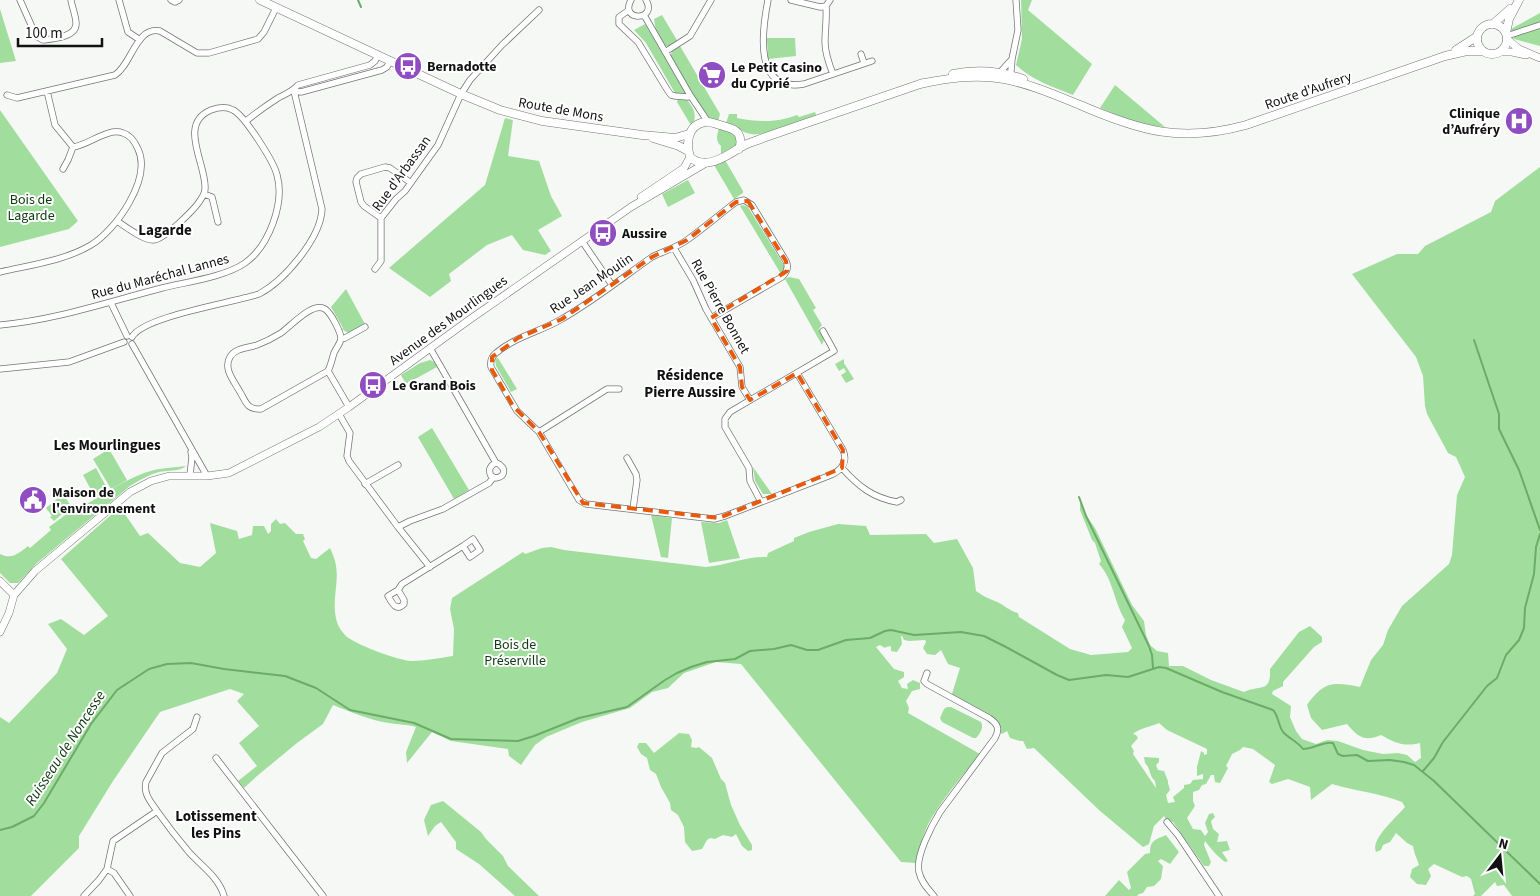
<svg xmlns="http://www.w3.org/2000/svg" width="1540" height="896" viewBox="0 0 1540 896" font-family="'Source Sans 3',sans-serif">
  <rect width="100%" height="100%" fill="#f6f8f5"/>
  <path fill="#a1de9e" fill-rule="evenodd" d="M1021,0H1032L1028,10L1092,64L1073,95C1053,87 1032,80 1016,65L1022,39Z
    M0,9L16,61L0,63Z
    M1540,13V46L1514,39L1511,29Z
    M662,15L678,42L671,46H665L656,32L654,19Z
    M645,24L686,94L675,93L646,43L634,30Z
    M767,38H795L796,56L768,59Z
    M680,46L720,114L718,122L709,117L702,108L701,109L671,59C670,51 674,49 680,46Z
    M1115,85L1165,127C1141,126 1122,117 1100,108Z
    M678,99L687,100C695,109 697,116 692,127L677,102Z
    M0,110L78,221L69,229L0,247Z
    M815,112L817,117C799,122 769,136 751,134C742,133 735,125 726,123L729,114H737V118C758,122 776,123 797,115L799,117Z
    M505,118L513,120L508,156L539,161L551,196L562,216L538,230L551,251L545,255L523,250L512,235L487,245L449,274L451,281L430,297L389,268L485,185Z
    M719,128C730,131 739,133 736,146L721,155V146C715,140 717,135 719,128Z
    M725,160L743,191V193L734,199L714,165Z
    M1540,167V896H1512L1504,885L1497,886L1495,882L1481,896H1473L1475,894L1471,879L1467,876L1462,877L1434,864L1428,869L1431,876L1426,885L1417,884L1410,877L1412,869L1419,865C1417,858 1414,854 1413,846L1407,843L1396,833L1390,842L1383,845L1381,850L1376,852C1370,839 1397,817 1405,807L1402,802C1380,793 1355,791 1332,784L1311,800L1310,787L1288,779L1272,784L1269,782L1275,765L1253,749L1243,747L1240,750L1232,754L1226,766L1228,768L1220,783L1215,782L1214,775H1211L1206,784L1202,785L1199,790L1193,792V801L1195,806L1187,818L1193,829L1201,830L1205,836L1208,832L1205,823L1209,814L1213,813L1215,817L1211,821L1213,829L1219,834L1217,842L1227,841L1230,850L1222,852L1228,861L1225,862C1216,855 1212,850 1205,841L1204,845L1211,862L1209,866H1204L1173,822L1166,820L1164,816L1154,826L1149,844L1143,847L1099,810L1034,748L1027,749L1023,741H1020L1010,738L1007,731L1002,734L1001,733C1001,728 1001,725 997,722C988,713 963,703 951,697L960,668L948,664L941,650L935,655L927,654L923,648L926,642L925,640L909,641L904,640L902,636H901L902,644L897,652L891,651V646L886,647L885,648L880,645L876,647L894,669L904,672V677L898,681L902,688L908,689L907,684L913,680L920,683V689L912,691L906,701L909,708L908,713L980,754C963,775 945,796 931,819C923,832 920,849 916,863L901,862L741,664L716,662L684,673L668,688L652,692L630,708L582,722L546,737L535,745L521,765L509,756L508,749L451,741L432,732L407,763L406,752L416,727C407,724 398,725 389,723C369,720 351,712 333,705L323,724L297,743L257,776L244,788L238,781L257,766L239,743L259,726L237,701L244,694L230,689L160,712L113,781L79,836V848L31,896H0V717L9,723L57,673L67,649L48,624L61,619L84,635L108,616L61,559L120,507L140,536L148,533L180,563L200,567L216,553L210,523L237,531L239,539L252,535L253,526H264L268,534L271,531V524L276,519L280,524L285,523L296,534H303L305,539L303,541L311,558L316,559L330,548C343,574 333,587 335,612C336,622 339,629 346,636C356,645 397,660 411,661C424,661 439,658 453,656L454,629L450,609L452,598L523,552L525,554L542,548L551,547L564,550L706,567C727,565 747,556 767,557L768,553L794,541V538L809,532L838,524L866,526L870,535L926,534L934,543L957,539L973,568L976,591C985,597 985,597 995,601C1003,604 1009,611 1018,613L1019,617L1070,649L1091,655L1128,652L1132,648L1122,627L1125,620C1114,602 1113,579 1099,564L1101,561L1095,543L1092,540L1080,510V501L1084,512L1095,528L1132,605L1144,621L1146,635L1150,645L1157,651L1168,653L1169,666H1183L1211,680L1244,692C1260,684 1271,694 1270,669L1299,632L1310,626L1322,637V642L1314,647L1283,682V686L1273,691L1272,694L1291,706L1290,717L1296,731L1302,739L1316,744L1327,740L1338,741L1363,750L1383,754L1398,753L1407,755L1415,762L1421,758L1420,743C1404,747 1395,743 1381,735C1364,742 1358,737 1347,724L1322,730L1311,718L1307,705C1324,681 1333,682 1360,687L1371,660L1383,645L1388,630L1402,606L1449,564L1452,555L1457,495L1465,477L1456,457L1448,453L1427,414L1425,406L1423,376L1416,357L1352,274L1397,254H1418L1425,246L1491,212L1495,201ZM1159,723L1167,730L1207,749V754L1204,755V753L1201,751L1197,767V776L1203,774V779L1193,780L1190,784L1184,785V788L1173,797L1175,802L1168,803L1166,795L1170,790L1168,783V781L1164,771L1158,770L1156,765L1159,762V758L1144,757L1145,763C1151,769 1149,776 1155,781L1156,788L1133,754L1134,751L1131,746L1138,738L1136,735L1133,734C1140,728 1150,727 1159,723Z
    M688,180L695,193L668,207L662,194Z
    M743,205L748,207L785,267L781,274L740,206Z
    M789,277L799,279L816,308L813,310L822,325L819,329L824,340L822,345L785,279Z
    M346,289L365,324L348,333L342,329L343,328L331,307Z
    M498,358L517,389L511,392L496,366L495,359Z
    M844,359V363L854,379L846,383L841,375L846,372L844,368L839,371L835,364Z
    M430,360L434,362L437,367L406,384L401,375L420,363Z
    M432,428L469,490L454,499L418,437Z
    M109,449L127,480L111,489L93,459Z
    M186,466C179,472 167,470 159,472C148,475 140,480 130,486L37,563L18,583H10L0,573V554C12,560 19,553 28,546L30,548L51,530L49,527L76,507L79,510L85,505C108,492 132,474 159,469C167,468 177,467 186,466Z
    M753,467L772,494H763L755,481Z
    M96,468L108,490L95,497L83,475Z
    M63,494L71,506L54,521L50,517L52,516L46,508Z
    M651,515L672,518L668,558L661,557Z
    M727,520L740,558L709,563L701,522L719,523Z
    M947,707H951L981,722C984,728 980,734 976,738H973L942,722L940,718L944,709Z
    M679,733L689,734L692,740L691,747L696,748L699,747L712,758L721,779L725,783L731,805L740,825L752,845V850L748,851L742,846L736,834L732,837L723,835L715,839L710,838L707,840L702,849L692,851L685,842L684,827L678,815L671,810L670,803L661,787L656,774L650,770L647,758L641,754L637,747L639,743H646L654,753Z
    M443,801L481,832L486,839L503,856L508,866L539,896H515L479,864L456,849V842L441,822L435,826L428,836L424,820L431,805Z
    M1166,835L1179,852L1170,864L1161,859L1158,861L1163,866L1161,879L1154,886L1147,887L1143,893L1139,894L1137,896H1105L1119,880L1129,890L1131,888L1127,872L1145,854L1150,853C1150,840 1155,840 1166,835Z"/>
  <g fill="none" stroke-linecap="round" stroke-linejoin="round">
    <path stroke="#6bac68" stroke-width="2" d="M358,0L361,7
      M1474,340L1499,414V429L1519,470L1540,530
      M1079,497L1086,516L1149,646L1152,655L1153,668
      M1423,771L1434,758L1443,742L1487,686L1497,678L1506,655L1519,640L1524,628L1525,608L1534,574L1536,547L1540,534
      M0,830L12,827L34,816L44,803L91,724L117,690L149,669L167,664L191,663L224,669L285,676L316,688L350,710L414,723L451,739L518,741L534,736L579,718L627,707L665,680L677,673L691,667L707,662L735,659L750,651L774,649L791,645L807,650H818L846,640L870,638L885,631L891,630L914,635L961,632L984,636L1006,647L1057,675L1069,680L1106,675L1128,677L1159,667L1166,668L1222,692L1273,710C1279,716 1278,727 1284,733C1290,739 1298,742 1303,749C1313,749 1324,741 1333,743L1338,754L1343,756L1357,755L1368,761L1390,760L1404,762L1414,765L1434,781L1540,884"/>
    <defs>
      <path id="minor" d="M20,0L36,36L43,40C53,39 77,37 76,23C76,16 72,7 71,0
        M119,0L128,32L140,40
        M171,0L175,2L179,0
        M631,0C619,22 658,21 646,0
        M768,0C762,31 753,93 804,84L872,61
        M791,0L820,7L826,6
        M830,0L826,6C827,19 825,30 825,42C825,53 829,64 833,74
        M629,10L619,17V24L638,42L668,91L671,95L675,96L688,97L690,95
        M644,15L690,95L708,122
        M1507,36L1540,25
        M665,52L690,36L711,0
        M861,54L864,63
        M1002,76V70L1012,59
        M1009,76L1011,71L1012,59L1018,30L1016,0
        M294,91L301,92L382,70L387,67L390,61
        M7,95L17,98L115,75C132,64 136,26 160,31L197,53H209L258,39L264,32L276,8
        M246,121C256,113 267,105 278,98C285,94 292,92 298,85L370,65L375,61L378,55
        M63,169L68,160L73,147
        M204,194L212,197L218,222
        M381,218L364,206L361,202L356,182L357,178L361,174L385,167L390,168L411,183
        M582,241L612,285
        M674,248L693,280L706,309L740,367L742,387L750,400
        M375,269L381,261V218L396,199L405,191L438,145L461,94L470,80L502,45L539,10
        M0,272C30,265 64,261 91,245C116,230 152,179 138,149C135,142 130,135 123,133C108,127 89,145 73,147L55,125L47,91
        M111,303L127,336
        M711,318L782,277C787,272 789,267 786,261L752,205L744,200L736,202C720,214 704,228 687,240C676,248 664,251 652,257C622,278 592,302 560,320C539,332 515,337 496,353C491,357 490,361 491,367L517,411L539,432L579,500L586,504L714,519L725,516L831,475C842,470 848,462 843,450L797,373
        M0,325C56,320 108,302 162,288C186,282 225,277 245,263C269,246 285,203 277,175C274,162 245,116 233,110C226,106 219,107 211,110C177,124 207,165 205,189C205,193 203,196 201,199C196,208 163,241 153,240C143,240 126,227 117,221
        M132,337C144,316 233,303 259,294C284,281 321,238 322,209L294,91
        M341,339L345,338L365,327
        M132,344L207,476
        M430,348L496,463L499,464L503,468C505,474 502,477 496,478L491,476C488,470 490,465 496,463
        M0,369L69,362L124,342
        M328,371L261,409C247,410 246,402 240,392C234,381 223,369 230,357C235,348 248,348 257,345C265,342 273,338 281,333C291,326 313,301 325,309C331,313 341,332 341,339C340,344 336,348 334,353C332,359 331,365 328,371L349,407
        M339,414L350,433L347,456L349,461L398,527L430,567
        M539,432L607,389H619
        M627,458L636,474L637,480L633,509
        M842,468C858,486 873,498 897,502L901,500
        M190,475L192,457L191,452
        M365,484L398,465
        M761,502L750,481L749,468L725,427V419L730,412L834,351L823,331
        M398,527L410,521L443,509L489,483L493,478
        M398,590L404,600V604C396,612 392,603 388,596L398,590L402,584L463,546L470,557L480,550L473,539L463,546
        M927,673L924,681L927,684L989,718C998,724 1000,729 995,738L940,812C932,825 915,857 919,872C921,882 928,889 934,896
        M216,758L323,896
        M157,811C167,825 177,838 188,851C200,865 219,877 224,896
        M1167,822L1178,835L1219,896
        M107,869L113,841L157,811C151,802 143,794 146,782L162,753L193,729L197,717
        M84,896L99,880L107,869L114,873L130,896"/>
      <path id="tertiary" d="M1507,39L1519,49L1540,58
        M1500,52H1512L1526,55
        M641,197L684,168L690,157
        M0,581L14,595
        M0,632L9,613L14,595L35,571L130,492L151,481L169,476H207L229,473L319,427L349,407L469,320L631,207L706,163"/>
      <path id="secondary" d="M260,0L461,94L500,110L542,121L642,135L675,138L689,134
        M1477 39a15 15 0 1 1 30 0a15 15 0 1 1-30 0Z
        M1493,24L1510,9
        M1506,33L1509,19L1519,0
        M1456,50L1476,37
        M953,74C977,69 1000,71 1023,79
        M920,84C948,78 975,74 1004,79C1030,84 1055,95 1080,105C1140,131 1181,143 1246,125L1445,56L1467,51H1482
        M653,138L679,146L688,151
        M739,149C741,144 741,138 738,133C734,128 726,127 720,125C715,124 710,121 705,122C687,125 686,144 690,157C705,171 727,156 741,147C748,143 756,141 763,138L923,83"/>
    </defs>
    <use href="#minor" stroke="#747674" stroke-width="7"/>
    <use href="#tertiary" stroke="#747674" stroke-width="8"/>
    <use href="#secondary" stroke="#747674" stroke-width="9"/>
    <use href="#minor" stroke="#fff" stroke-width="5.5"/>
    <use href="#tertiary" stroke="#fff" stroke-width="7"/>
    <use href="#secondary" stroke="#fff" stroke-width="8"/>
  </g>
  <path fill="none" stroke="#e8590c" stroke-width="4" stroke-dasharray="10 6" stroke-linejoin="round" d="M748,201L786,261L787,271L711,318L740,367L742,387L750,400L797,373L843,450L842,468L719,518L583,503L539,432L513,406L492,370V357L518,338L562,319L652,257L687,240L736,202Z"/>
  <defs>
    <symbol id="bus-disc" viewBox="-11 -11 22 22"><circle r="9.5" fill="#904dc2" stroke="#fff"/><path d="M-5-6H5V4H4V6H2V4H-2V6H-4V4H-5ZM-3.5-4V0h7V-4ZM-3.5 1.2v1.5H-2V1.2ZM2 1.2v1.5H3.5V1.2Z" fill="#fff"/></symbol>
    <symbol id="supermarket-disc" viewBox="-11 -11 22 22"><circle r="9.5" fill="#904dc2" stroke="#fff"/><path d="M-6-5.5h2.5l.6 2H6L4.5 2H-2.5L-4.4-4H-6ZM-1.5 3.2a1.3 1.3 0 1 0 .1 0ZM3 3.2a1.3 1.3 0 1 0 .1 0Z" fill="#fff"/></symbol>
    <symbol id="hospital-disc" viewBox="-11 -11 22 22"><circle r="9.5" fill="#904dc2" stroke="#fff"/><path d="M-5-5h3v3.5h4V-5h3V5h-3V1.5h-4V5h-3Z" fill="#fff"/></symbol>
    <symbol id="civic-disc" viewBox="-11 -11 22 22"><circle r="9.5" fill="#904dc2" stroke="#fff"/><path d="M-.6-6.5H3V-4.5H.6V-3L4-1V1h2V6H-6V1h2V-1L-.6-3ZM-1.2 2.5V6h2.4V2.5Z" fill="#fff"/></symbol>
  </defs>
  <g fill-rule="evenodd">
    <use href="#bus-disc" x="392" y="50" width="32" height="32"/>
    <use href="#supermarket-disc" x="696" y="59" width="32" height="32"/>
    <use href="#hospital-disc" x="1503" y="105" width="32" height="32"/>
    <use href="#bus-disc" x="587" y="217" width="32" height="32"/>
    <use href="#bus-disc" x="357" y="369" width="32" height="32"/>
    <use href="#civic-disc" x="17" y="484" width="32" height="32"/>
  </g>
  <g text-anchor="middle" stroke-width="4" stroke-linejoin="round" paint-order="stroke">
    <g font-size="14" font-weight="bold" fill="#101110" stroke="#fff" text-anchor="start">
      <text x="427" y="71">Bernadotte</text>
      <text x="731" y="72">Le Petit Casino<tspan x="731" dy="16">du Cyprié</tspan></text>
      <text x="1500" y="118" text-anchor="end">Clinique<tspan x="1500" dy="16">d’Aufréry</tspan></text>
      <text x="622" y="238">Aussire</text>
      <text x="392" y="390">Le Grand Bois</text>
      <text x="52" y="497">Maison de<tspan x="52" dy="16">l'environnement</tspan></text>
    </g>
    <g font-size="14" fill="#101110" stroke="#fff">
      <text transform="translate(1308 90) rotate(-19)" y="5">Route d'Aufrery</text>
      <text transform="translate(561 109) rotate(10)" y="5">Route de Mons</text>
      <text transform="translate(401 173) rotate(-54)" y="5">Rue d'Arbassan</text>
      <text transform="translate(160 276) rotate(-15)" y="5">Rue du Maréchal Lannes</text>
      <text transform="translate(591 283) rotate(-34)" y="5">Rue Jean Moulin</text>
      <text transform="translate(721 306) rotate(61)" y="5">Rue Pierre Bonnet</text>
      <text transform="translate(448 320) rotate(-36)" y="5">Avenue des Mourlingues</text>
    </g>
    <g font-size="14" fill="#0c3b0d" stroke="#fff">
      <text x="31" y="204">Bois de<tspan x="31" dy="16">Lagarde</tspan></text>
      <text x="515" y="649">Bois de<tspan x="515" dy="16">Préserville</tspan></text>
    </g>
    <g font-size="15" font-weight="bold" fill="#101110" stroke="#fff">
      <text x="165" y="235">Lagarde</text>
      <text x="690" y="380">Résidence<tspan x="690" dy="17">Pierre Aussire</tspan></text>
      <text x="107" y="450">Les Mourlingues</text>
      <text x="216" y="821">Lotissement<tspan x="216" dy="17">les Pins</tspan></text>
    </g>
    <g font-size="15" font-style="italic" fill="#083709" stroke="#fff">
      <text transform="translate(65 748) rotate(-57)" y="5">Ruisseau de Noncesse</text>
    </g>
  </g>
  <g transform="translate(1500 856) rotate(16)" stroke="#ffffff" stroke-width="4" paint-order="stroke">
  <path d="M0-4L9 19L0 12L-9 19Z" fill="#101110"/>
  <text y="-8" font-size="14" font-weight="bold" text-anchor="middle" fill="#101110">N</text>
  </g>
  <path d="M18 38v8h84v-8" fill="none" stroke="#101110" stroke-width="2.5"/>
  <text x="25" y="38" font-size="15" fill="#101110" stroke="#ffffff" stroke-width="4" paint-order="stroke">100 m</text>
</svg>
